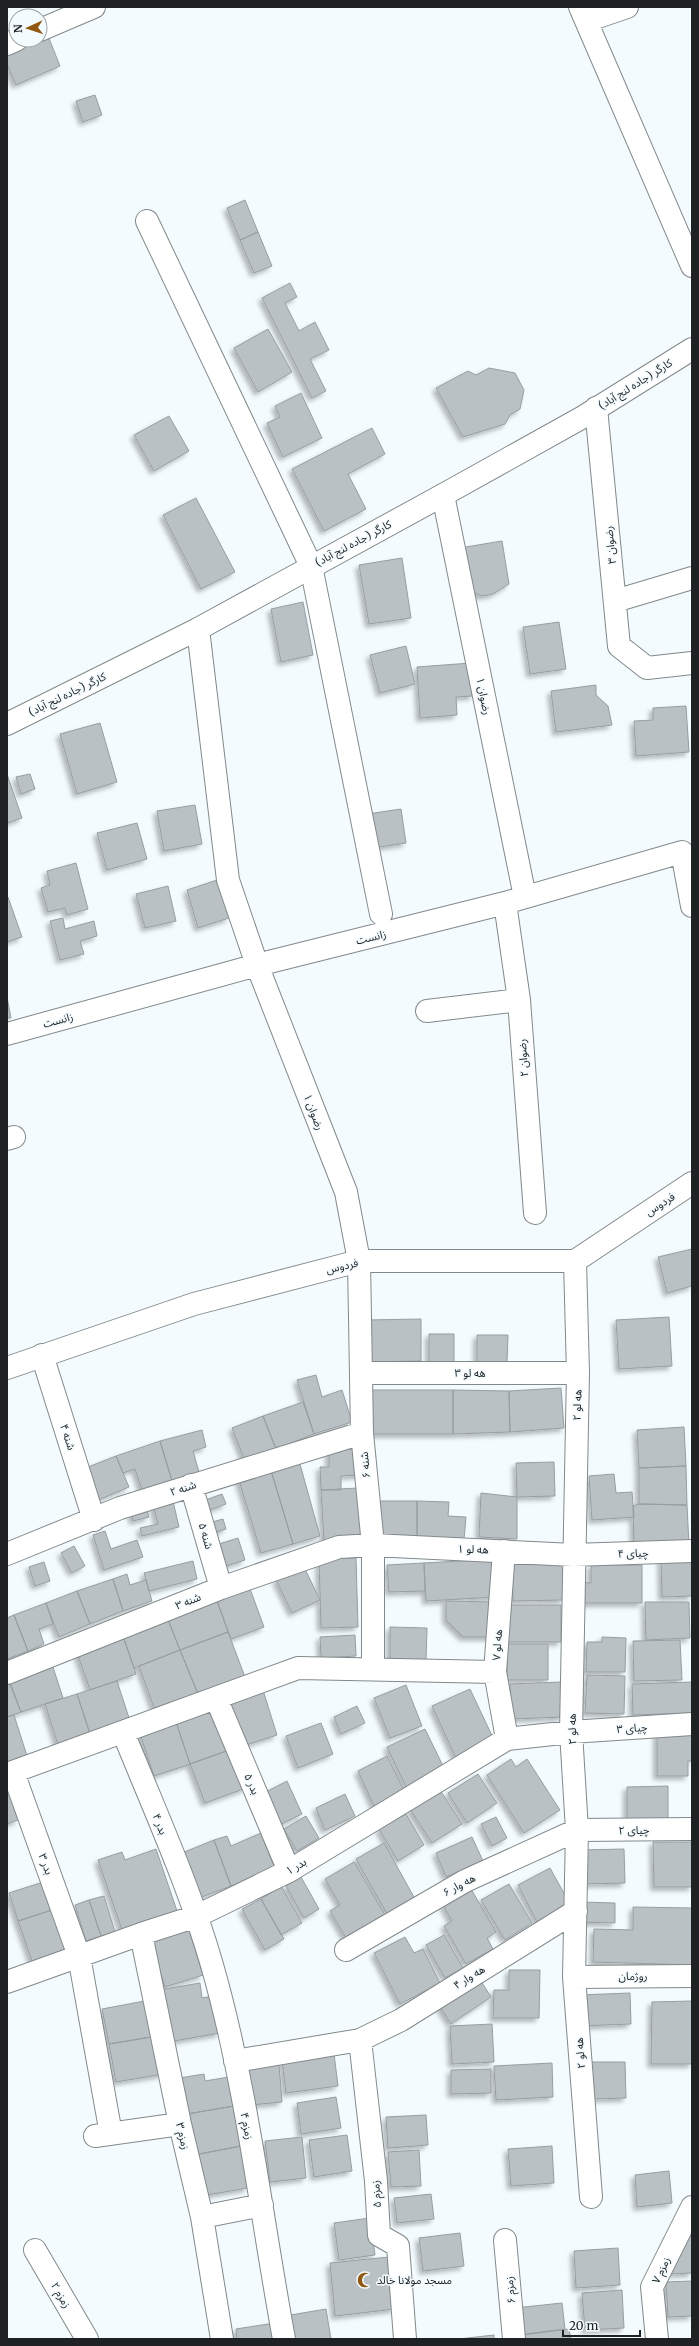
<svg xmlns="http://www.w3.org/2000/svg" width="699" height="2346" viewBox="0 0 699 2346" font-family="Merriweather,'Noto Sans Arabic',serif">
  <defs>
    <filter id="shadow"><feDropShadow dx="-3.5" dy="3.5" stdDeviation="2" flood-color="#0004"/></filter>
  </defs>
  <rect width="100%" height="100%" fill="#f3fbfe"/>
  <path fill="#bac1c4" stroke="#979ea1" filter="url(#shadow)" d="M48,36L60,66L16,85L7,64V53Z
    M95,95L102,115L83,122L76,101Z
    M245,200L258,232L240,240L227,208Z
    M258,232L272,266L254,273L240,240Z
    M290,283L297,297L285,303L299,331L315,322L329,350L310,359L326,391L312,398L262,298Z
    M268,329L292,372L258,392L234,348Z
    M489,368L515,373L524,390L520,409L510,415L505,424L463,437L436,388L468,371L476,375Z
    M301,393L322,438L283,457L267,423L280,417L275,406Z
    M169,416L189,451L154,471L134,435Z
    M372,428L385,454L348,474L366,509L324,531L292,469Z
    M196,498L235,572L201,589L163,515Z
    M502,541L509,584L493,594L482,596L467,590L460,548Z
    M402,558L411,618L369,624L359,565Z
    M303,602L313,655L281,662L271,609Z
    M559,622L566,669L530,674L523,627Z
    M406,646L415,684L380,693L370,655Z
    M471,663L473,696L456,697L457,715L420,718L417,667Z
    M596,685V695L608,706L612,725L556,732L551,691Z
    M686,706L689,752L636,756L634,721L653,720V708Z
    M100,723L117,782L77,794L60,734Z
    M7,774L22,818L7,823Z
    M30,774L35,789L21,794L16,777Z
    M195,805L202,844L164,851L157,811Z
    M401,809L406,843L366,849L361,815Z
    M137,823L147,859L107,870L97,833Z
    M76,863L88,909L67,915L65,908L48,912L41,888L50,885L47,871Z
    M217,880L229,918L198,928L187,890Z
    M168,886L176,921L145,928L136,894Z
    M8,897L22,937L7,942V898Z
    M63,918L65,929L94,921L97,936L80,941L84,954L60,960L50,921Z
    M7,997L11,1018H7Z
    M692,1249V1286L667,1293L658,1257Z
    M669,1317L672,1366L619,1369L616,1320Z
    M421,1319V1361L367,1362L366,1320Z
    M429,1334H454V1365L429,1366Z
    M477,1335H508L507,1362H477Z
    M316,1375L322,1397L342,1390L352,1422L314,1434L297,1380Z
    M561,1388L564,1428L510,1432L509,1391Z
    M367,1390H453V1434H367Z
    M453,1390L509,1391L510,1432L453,1434Z
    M303,1402L314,1434L276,1449L263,1416Z
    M263,1416L276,1449L245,1461L232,1428Z
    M684,1427L686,1466L639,1468L637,1430Z
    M202,1430L206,1447L193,1451L199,1472L172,1481L160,1441Z
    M160,1441L172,1481L142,1490L135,1469L123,1473L116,1456Z
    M360,1449L361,1475L341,1476V1490H321L320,1467H329V1450Z
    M116,1456L129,1487L96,1501L83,1469Z
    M298,1457L320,1536L293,1544L270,1467Z
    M554,1462L555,1496L517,1497L516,1463Z
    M686,1466L687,1505L639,1504V1468Z
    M270,1467L293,1544L261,1553L238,1477Z
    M614,1474L616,1493L632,1492L634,1517L592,1520L589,1476Z
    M358,1488L362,1537L324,1540L321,1490Z
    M481,1493L517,1497V1539L479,1537Z
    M222,1494L226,1504L207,1511L203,1501Z
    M173,1501L179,1527L142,1536L140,1528L158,1524L153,1506Z
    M378,1501H417V1537H378Z
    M417,1501L449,1502L448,1516L466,1517L464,1539L417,1537Z
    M639,1504L687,1505L689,1545L634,1546L633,1506Z
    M146,1507L149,1517L133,1521L131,1511Z
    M223,1519L226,1529L208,1535L205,1524Z
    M105,1531L111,1549L137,1540L143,1557L104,1570L93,1535Z
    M238,1538L245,1560L226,1566L219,1544Z
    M74,1546L85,1566L72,1573L61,1553Z
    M692,1557V1596L662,1597L661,1558Z
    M319,1558H356L358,1627L321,1628Z
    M495,1559L497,1597L426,1601L424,1563Z
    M564,1559V1600L513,1601L512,1560Z
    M193,1561L197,1579L149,1591L144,1573Z
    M44,1562L50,1581L35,1586L29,1567Z
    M424,1563L425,1591L389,1592L387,1565Z
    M591,1565H642V1603H581V1582L591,1583Z
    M304,1567L320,1600L292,1613L276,1580Z
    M127,1574L130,1585L146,1580L152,1601L123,1611L113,1579Z
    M113,1579L123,1611L90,1624L77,1591Z
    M249,1586L264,1627L231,1639L216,1598Z
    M77,1591L90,1624L59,1637L46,1603Z
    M216,1598L228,1632L180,1650L167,1617Z
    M446,1601L495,1602L494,1637H463L446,1620Z
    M645,1602H689L690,1638L646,1640Z
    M46,1603L53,1624L39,1629L44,1644L28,1651L14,1615Z
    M508,1605H561V1642H508Z
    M14,1615L28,1651L7,1659V1618Z
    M167,1617L180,1650L134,1668L122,1633Z
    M390,1627L427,1628L426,1660L390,1659Z
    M228,1632L245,1677L198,1694L180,1650Z
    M122,1633L136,1674L90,1690L76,1650Z
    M355,1635L356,1656L321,1658L320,1637Z
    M602,1637L626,1638L625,1672H586L587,1642H602Z
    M680,1640L682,1680L634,1681L633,1641Z
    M507,1644H548V1680H507Z
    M180,1650L198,1694L154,1708L139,1666Z
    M51,1661L63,1698L21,1712L8,1677Z
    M587,1675L625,1676L624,1714L585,1713Z
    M7,1677L21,1712L7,1717Z
    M117,1681L130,1721L90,1734L77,1694Z
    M561,1682L563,1717L511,1719L510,1684Z
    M692,1682V1713L633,1715L632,1684Z
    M406,1685L422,1726L390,1738L374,1698Z
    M262,1687L277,1735L240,1747L225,1699Z
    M470,1689L494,1740L456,1758L432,1706Z
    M77,1694L90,1734L58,1745L45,1704Z
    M357,1706L365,1723L341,1734L334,1717Z
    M217,1707L232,1749L190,1764L176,1722Z
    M14,1715L28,1759L7,1766V1717Z
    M176,1722L190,1764L154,1776L140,1734Z
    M321,1723L333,1754L298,1768L286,1736Z
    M425,1729L444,1768L406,1787L387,1747Z
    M657,1731L692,1732V1761H688V1776H657Z
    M232,1749L246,1788L205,1803L190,1764Z
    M387,1756L404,1791L374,1806L358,1771Z
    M511,1759L516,1767L527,1759L560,1810L524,1833L487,1775Z
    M478,1774L497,1803L467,1823L448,1793Z
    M287,1781L302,1814L279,1825L264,1793Z
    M7,1785L18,1820L7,1824Z
    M668,1786V1827L627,1828V1787Z
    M440,1790L462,1824L432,1843L410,1809Z
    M345,1794L355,1816L325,1830L316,1808Z
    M406,1814L424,1845L398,1861L379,1829Z
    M306,1816L319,1838L297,1851L284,1829Z
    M496,1817L507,1838L492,1846L481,1824Z
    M261,1833L275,1869L231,1886L214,1840L227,1836L231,1846Z
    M472,1837L483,1861L446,1877L436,1853Z
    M214,1840L231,1886L199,1898L182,1853Z
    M653,1842H692V1887H654Z
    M384,1843L415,1899L387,1914L356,1859Z
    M156,1849L177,1911L122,1930L98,1860L122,1852L125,1860Z
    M624,1849L625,1883L582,1884L581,1850Z
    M354,1862L385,1915L346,1938L330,1911L340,1905L325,1879Z
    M550,1868L571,1906L538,1924L518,1885Z
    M301,1877L319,1909L304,1918L286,1886Z
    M43,1882L52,1910L18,1921L9,1893Z
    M509,1884L532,1923L505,1940L481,1900Z
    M281,1886L302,1923L281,1935L261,1899Z
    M471,1889L496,1932L487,1938L493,1949L466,1964L444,1926L452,1921L443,1905Z
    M104,1896L115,1932L101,1936L89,1900Z
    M261,1899L284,1939L265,1950L242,1909Z
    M89,1900L101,1936L86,1941L75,1905Z
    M581,1902L615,1903V1923L581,1922Z
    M633,1907L692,1908V1965L593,1962L594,1929L633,1930Z
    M52,1910L66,1949L32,1961L18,1921Z
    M187,1924L203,1975L165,1987L149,1937Z
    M444,1935L463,1968L445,1978L426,1945Z
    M405,1937L414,1953L423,1949L440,1983L400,2004L374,1953Z
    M509,1970H540L539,2018H493L494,1990H509Z
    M479,1978L491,1997L451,2024L438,2004Z
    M200,1983L202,1998L213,1996L220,2033L168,2042L159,1990Z
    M630,1993L631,2024L580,2026L579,1995Z
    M150,2000L157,2036L109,2044L102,2009Z
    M692,2001V2064H651L652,2002Z
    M492,2024L494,2062L452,2064L450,2026Z
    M157,2036L163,2074L116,2082L109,2044Z
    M334,2054L338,2086L286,2093L282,2061Z
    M591,2062H625L626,2098L591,2099Z
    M552,2063L553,2097L496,2100L494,2066Z
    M279,2065L282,2102L251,2105L247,2068Z
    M491,2069V2093L451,2094V2070Z
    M204,2074L205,2081L229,2077L234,2106L187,2114L180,2078Z
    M336,2097L341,2128L301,2134L297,2103Z
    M234,2106L241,2146L194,2155L187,2114Z
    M426,2115L428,2145L388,2148L386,2117Z
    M347,2135L352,2171L314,2177L309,2140Z
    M302,2137L306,2178L270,2182L265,2141Z
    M241,2146L248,2188L201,2196L194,2155Z
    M552,2146L554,2183L511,2186L508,2149Z
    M419,2150L421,2186L391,2187L388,2152Z
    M669,2171L672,2203L637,2207L635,2175Z
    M431,2194L434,2219L397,2223L394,2198Z
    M370,2218L375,2255L339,2260L334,2223Z
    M460,2233L464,2266L423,2271L419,2238Z
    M692,2236V2273L669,2274L667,2238Z
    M618,2248L620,2285L576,2288L574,2251Z
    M389,2257L395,2309L335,2316L330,2263Z
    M692,2281V2316L668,2317L666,2282Z
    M622,2290L624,2328L585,2330L582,2293Z
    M562,2303L565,2329L518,2335L515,2308Z
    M326,2309L331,2339H289L285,2316Z
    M275,2323L278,2339H237L236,2329Z
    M569,2329L571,2339H523L522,2335Z
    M494,2335V2339H459Z"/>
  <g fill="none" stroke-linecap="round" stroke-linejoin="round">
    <defs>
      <path id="street" d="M580,7L692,266
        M586,21L627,7
        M40,30L94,7
        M7,44L16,40
        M147,221L311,566L381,914
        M596,408L619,646L647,668L692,663
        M443,495L525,897
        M615,601L692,578
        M198,629L228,880L257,965L346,1192L359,1261L362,1433L373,1545V1669
        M505,903L519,1000L535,1213
        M427,1011L519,1000
        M7,1034L257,965L505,903L682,852L692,906
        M7,1139L14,1137
        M575,1261L578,1373L571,1732L577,1830L574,1977L591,2197
        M42,1355L94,1520
        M361,1373H578
        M191,1485L221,1588
        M504,1551L495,1672L507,1739
        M7,1554L120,1508L362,1433
        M7,1673L221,1588L339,1547L373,1545L573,1555L692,1551
        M216,1698L289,1871
        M123,1732C154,1809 189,1885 212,1965C247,2087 261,2215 284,2339
        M13,1772L79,1956L111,2134
        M7,1774L298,1668L495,1672
        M141,1934L180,2124L202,2217L222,2339
        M346,1950L465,1881L577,1830L692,1829
        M574,1977L692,1976
        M7,1982L141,1934L197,1916L289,1871L507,1739L571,1732L692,1724
        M360,2040L376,2181L379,2235L398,2246L405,2339
        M235,2061L360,2040L401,2020L576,1911
        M95,2136L180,2124
        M202,2217L262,2205
        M505,2240L514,2339
        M35,2250L87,2339
        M657,2339L652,2287L692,2207"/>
      <path id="secondary" d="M7,724L198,629L443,495L583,417L692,349
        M7,1368L194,1304L359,1261H575L692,1183"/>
    </defs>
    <use href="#street" stroke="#82898b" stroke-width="24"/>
    <use href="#secondary" stroke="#82898b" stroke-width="24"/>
    <use href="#street" stroke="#fff" stroke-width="22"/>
    <use href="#secondary" stroke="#fff" stroke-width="22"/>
  </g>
  <defs>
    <symbol id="mosque-bare" viewBox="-9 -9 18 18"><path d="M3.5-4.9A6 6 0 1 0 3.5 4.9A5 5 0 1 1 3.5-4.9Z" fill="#905811" stroke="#f3fbfe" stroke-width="2.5" paint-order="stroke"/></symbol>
  </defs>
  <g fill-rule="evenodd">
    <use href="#mosque-bare" x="354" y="2269" width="22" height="22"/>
  </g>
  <g text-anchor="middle" stroke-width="3" stroke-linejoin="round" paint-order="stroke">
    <g font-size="11" fill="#1f2223" stroke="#f3fbfe">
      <text transform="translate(635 384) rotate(-32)" y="4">کارگر (جاده لنج آباد)</text>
      <text transform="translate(353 543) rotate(-28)" y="4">کارگر (جاده لنج آباد)</text>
      <text transform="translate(610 545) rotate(-96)" y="4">رضوان ۳</text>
      <text transform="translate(67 694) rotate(-26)" y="4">کارگر (جاده لنج آباد)</text>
      <text transform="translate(484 696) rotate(79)" y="4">رضوان ۱</text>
      <text transform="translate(371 937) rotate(-14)" y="4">زانست</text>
      <text transform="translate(58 1020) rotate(-15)" y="4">زانست</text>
      <text transform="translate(523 1058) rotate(-94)" y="4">رضوان ۲</text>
      <text transform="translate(314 1112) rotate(69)" y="4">رضوان ۱</text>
      <text transform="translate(660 1204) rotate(-33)" y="4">فردوس</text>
      <text transform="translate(342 1266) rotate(-13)" y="4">فردوس</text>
      <text x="470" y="1377">هه لو ۳</text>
      <text transform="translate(577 1405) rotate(-88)" y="4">هه لو ۲</text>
      <text transform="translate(68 1437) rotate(72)" y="4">شنه ۴</text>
      <text transform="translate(365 1465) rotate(-96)" y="4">شنه ۶</text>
      <text transform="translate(183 1488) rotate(-18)" y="4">شنه ۲</text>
      <text transform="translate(206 1536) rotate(74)" y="4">شنه ۵</text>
      <text transform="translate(473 1549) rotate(2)" y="4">هه لو ۱</text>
      <text transform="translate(633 1553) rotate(-2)" y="4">چیای ۴</text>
      <text transform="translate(188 1601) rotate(-22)" y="4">شنه ۳</text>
      <text transform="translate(497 1645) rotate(-86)" y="4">هه لو ۷</text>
      <text transform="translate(632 1728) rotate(-4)" y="4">چیای ۳</text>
      <text transform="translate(572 1729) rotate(-91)" y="4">هه لو ۲</text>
      <text transform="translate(252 1784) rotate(67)" y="4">بدر ۵</text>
      <text transform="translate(160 1824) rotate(68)" y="4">بدر ۴</text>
      <text transform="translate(634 1830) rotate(-1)" y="4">چیای ۲</text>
      <text transform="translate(46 1864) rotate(70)" y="4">بدر ۳</text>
      <text transform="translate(296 1866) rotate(-30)" y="4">بدر ۱</text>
      <text transform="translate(459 1885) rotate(-28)" y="4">هه وار ۶</text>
      <text transform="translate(633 1976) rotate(-1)" y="4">روژمان</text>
      <text transform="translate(469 1977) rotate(-32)" y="4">هه وار ۴</text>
      <text transform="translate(580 2053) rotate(-95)" y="4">هه لو ۲</text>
      <text transform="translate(247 2126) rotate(79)" y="4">زمزم ۴</text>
      <text transform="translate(183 2136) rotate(77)" y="4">زمزم ۳</text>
      <text transform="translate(376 2194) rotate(-94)" y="4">زمزم ۵</text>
      <text transform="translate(661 2270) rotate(-64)" y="4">زمزم ۷</text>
      <text transform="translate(510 2290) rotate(-95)" y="4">زمزم ۶</text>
      <text transform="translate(61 2295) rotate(60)" y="4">زمزم ۲</text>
    </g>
    <g font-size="11" fill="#1f2223" stroke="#f3fbfe" text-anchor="start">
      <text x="377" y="2284">مسجد مولانا خالد</text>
    </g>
  </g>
  <rect width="699" height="2346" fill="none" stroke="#1f2223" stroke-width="16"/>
  <g transform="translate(28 28) rotate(267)"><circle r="19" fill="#f3fbfe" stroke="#9ea4a6"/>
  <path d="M0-3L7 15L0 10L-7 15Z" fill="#905811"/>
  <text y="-6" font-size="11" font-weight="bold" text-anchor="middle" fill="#1f2223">N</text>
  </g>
  <path d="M563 2330v6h77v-6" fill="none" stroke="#1f2223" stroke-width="2"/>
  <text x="569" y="2330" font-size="12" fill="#1f2223" stroke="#f3fbfe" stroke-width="3" paint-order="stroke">20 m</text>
</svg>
